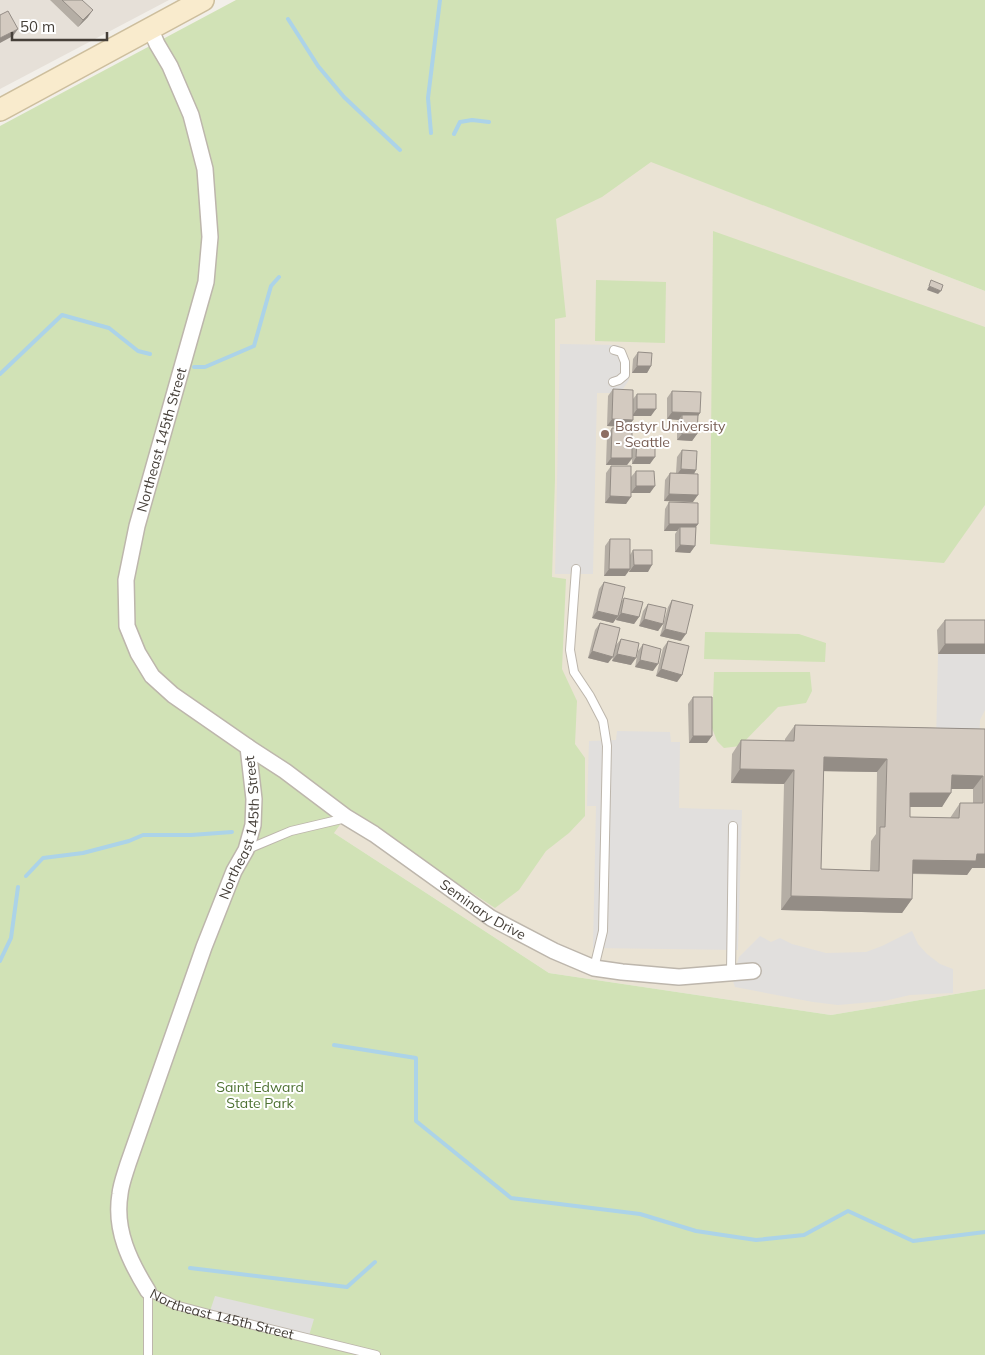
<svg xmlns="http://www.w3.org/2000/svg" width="985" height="1355" viewBox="0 0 985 1355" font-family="Mulish,sans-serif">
  <rect width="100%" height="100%" fill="#f2efe9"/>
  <path fill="#e6e0d8" d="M0,0H169L0,89Z"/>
  <path fill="#eae3d4" d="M236,0L985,291V989L831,1015L549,973L334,833Z"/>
  <path fill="#d1e2b6" d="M236,0H985V291L651,162L602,197L556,219L566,317L555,319V479L552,577L566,579L562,669L577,701L575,744L585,758V816L569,833L546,851L519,890L495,908L349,812L334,833L549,973L831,1015L985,989V1355H0V126Z
    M713,231L985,327V505L944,563L710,544Z
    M596,280L666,282L665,343L595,341Z
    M705,632L799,634L826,643L825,662L704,659Z
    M714,672H810L812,691L806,703L778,707L740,746L724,748L717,741L712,728Z"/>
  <path fill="#e1dfdd" d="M560,344L618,345L628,355L629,380L623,389L612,393H597L593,574H555Z
    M938,654H985V710L980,720L979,743L936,742Z
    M617,731L670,732L671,742H680L679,808L742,810L738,950L593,948L596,806H587L589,741L616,740Z
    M912,931L918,944L927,954L940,964L953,969V993L910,995L884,1001L838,1005L813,1002L735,987L732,978L739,957L760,936L771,942L780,938L792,944L826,953L866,952L882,946Z
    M215,1296L314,1319L308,1339L209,1314Z"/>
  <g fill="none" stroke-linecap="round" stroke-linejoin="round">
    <path stroke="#acd3e8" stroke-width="4" d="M288,19L318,66L344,97L400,150
      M431,133L428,98L440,0
      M454,134L460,122L472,120L489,122
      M194,367H205L254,346L271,286L279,277
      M0,374L62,315L109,328L138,351L150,354
      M26,876L43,858L83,853L129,841L143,835H191L232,832
      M0,961L11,938L18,887
      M334,1045L416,1058V1121L511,1198L640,1214L696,1231L756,1240L804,1235L848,1211L913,1241L985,1232
      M190,1268L347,1287L375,1262"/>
    <defs>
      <g id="service">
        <path d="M613,382L619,380L625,375V362L621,352L614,350"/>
        <path d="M576,569L570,650L574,672L590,696L603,721L607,746L603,931L594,968"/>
        <path d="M248,849L291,831L346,818"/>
        <path d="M731,972L733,826"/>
        <path id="s1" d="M148,1355V1291L175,1305L209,1314L376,1355"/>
      </g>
      <g id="minor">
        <path id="s2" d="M248,747L285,771L346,817L374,834L491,918L554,951L594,968L622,972L679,977L753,971"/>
        <path id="s3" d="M148,1291C130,1262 114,1230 120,1194C121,1184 125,1174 128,1164L204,947L234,871L246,850L253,825L254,799L248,747L173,695L152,676L138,653L127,626L126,580L137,526L206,282L210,237L205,169L191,115L170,66L157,44L150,28"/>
      </g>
      <path id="secondary" d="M0,110L203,0"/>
    </defs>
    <use href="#service" stroke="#bdb6ac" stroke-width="10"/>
    <use href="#minor" stroke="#bdb6ac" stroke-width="18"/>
    <use href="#secondary" stroke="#cdbe9d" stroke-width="24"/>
    <use href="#service" stroke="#fff" stroke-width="8"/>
    <use href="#minor" stroke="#fff" stroke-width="15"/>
    <use href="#secondary" stroke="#f9ebcd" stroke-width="21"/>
  </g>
  <path fill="#b5aea5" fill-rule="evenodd" d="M50,0H82L88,17L78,27Z
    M638,352L651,366L647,373H632L633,359Z
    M613,389L633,399L637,394L651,416H633L628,427L607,426L608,396Z
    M672,391L700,413L698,416L697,434L692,441L677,440V422L679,420L667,419V398Z
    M612,428L632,448L637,441L650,464H632V459L627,465H606L607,435Z
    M682,450L696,470L694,474L693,502L664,501L665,480L670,473H676L677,457Z
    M611,466L631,477L636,471L650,493H631L626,504L605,503L606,473Z
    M669,502L698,524L696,527L695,546L690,553L675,552V534L677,531H664L665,509Z
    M610,539L630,555L633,550L648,572H629V571L625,576H604L605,546Z
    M604,582L621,602L624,598L639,617L634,624L616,620V618L613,623L592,618L599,589Z
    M672,600L681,641L660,636L668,607Z
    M648,604L663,624L658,631L639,626L643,611Z
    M945,620H985L938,654L937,630Z
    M600,623L616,645L621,639L631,665L612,661L615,649L608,663L588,658L595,630Z
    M668,641L682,675L677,682L656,676L663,648Z
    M643,644L653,671L635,667L638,651Z
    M693,697L707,743H689L688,704Z
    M795,725L985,729V868H972L967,875L912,874V899L902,913L781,910L784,784L731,783L732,754L741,740L785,741V739ZM824,771L877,772L876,834L871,841L870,871L821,869ZM951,789H973V803H960L950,818L910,817V807H942Z"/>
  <path fill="#948d86" d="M93,10L88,17L78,27L83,20Z
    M18,29L13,36L0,43V38Z
    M929,286L941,291L938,294L927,290Z
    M637,366H651L647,373H632Z
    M637,409H656L651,416H632Z
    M672,412L700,413L695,420L682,415L679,420L667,419Z
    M612,419L633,420L628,427L607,426Z
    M682,434H697L692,441L677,440Z
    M636,457H655L650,464H632Z
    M611,458H632L627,465H606Z
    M681,469L696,470L692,477L676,476Z
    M636,486H655L650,493H631Z
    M669,494L698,495L693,502L664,501Z
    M610,496L631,497L626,504L605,503Z
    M669,524H698L693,531L680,527L677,531H664Z
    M680,545L695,546L690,553L675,552Z
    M634,565H652L648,572H629Z
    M609,569H630L625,576H604Z
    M597,611L618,616L613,623L592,618Z
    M621,613L639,617L634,624L616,620Z
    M644,619L663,624L658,631L639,626Z
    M665,629L686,634L681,641L660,636Z
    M945,644H985V654H938Z
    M592,651L613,657L608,663L588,658Z
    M617,654L636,658L631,665L612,661Z
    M640,660L658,664L653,671L635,667Z
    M661,669L682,675L677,682L656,676Z
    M693,736H712L707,743H689Z
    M824,757L887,759L877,772L815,771Z
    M740,769L794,770L784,784L731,783Z
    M952,775L983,776L973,789H942Z
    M910,793H951L942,807H901Z
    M977,854H985V868H972L967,875L903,873L913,860Z
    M791,896L912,899L902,913L781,910Z"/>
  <path fill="#d3cac0" stroke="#948d86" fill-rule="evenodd" d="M62,0H82L93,10L83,20Z
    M8,11L18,29L0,38V15Z
    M931,280L943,285L941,291L929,286Z
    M638,352L652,353L651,366H637Z
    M613,389L633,390V420L612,419Z
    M672,391L701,392L700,413L672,412Z
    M637,394H656V409H637Z
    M682,415H698L697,434H682Z
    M612,428H632V458H611Z
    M637,441H655V457H636Z
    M682,450L697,451L696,470L681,469Z
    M611,466H631V497L610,496Z
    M636,471H654L655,486H636Z
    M670,473L698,474V495L669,494Z
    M669,502L698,503V524H669Z
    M680,527H696L695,546L680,545Z
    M610,539H630V569H609Z
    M633,550H652V565H634Z
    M604,582L625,587L618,616L597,611Z
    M624,598L643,602L639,617L621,613Z
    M672,600L693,605L686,634L665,629Z
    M648,604L666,608L663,624L644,619Z
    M945,620H985V644H945Z
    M600,623L620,628L613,657L592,651Z
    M621,639L639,643L636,658L617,654Z
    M668,641L689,646L682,675L661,669Z
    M643,644L661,649L658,664L640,660Z
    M693,697H712V736H693Z
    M795,725L985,729V854H977L976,861L913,860L912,899L791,896L794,770L740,769L741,740L794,741ZM824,757L887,759L885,827H880L879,871L821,869ZM952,775L983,776V803H960L959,818L910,817V793H951Z"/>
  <circle fill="#8d6e63" stroke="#fff" stroke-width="2" cx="605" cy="434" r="5"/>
  <g text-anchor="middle" stroke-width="4" stroke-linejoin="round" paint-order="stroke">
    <g font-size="14" fill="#785e54" stroke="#fff" text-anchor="start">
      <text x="615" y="431">Bastyr University<tspan x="615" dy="16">- Seattle</tspan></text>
    </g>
    <g font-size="14" fill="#453f38" stroke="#fff">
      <text dy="5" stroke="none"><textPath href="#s3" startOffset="941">Northeast 145th Street</textPath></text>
      <text dy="5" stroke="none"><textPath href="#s3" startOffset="491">Northeast 145th Street</textPath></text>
      <text dy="5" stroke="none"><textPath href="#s2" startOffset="286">Seminary Drive</textPath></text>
      <text dy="5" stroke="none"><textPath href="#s1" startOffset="142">Northeast 145th Street</textPath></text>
    </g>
    <g font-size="14" fill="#4d7132" stroke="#fff">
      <text x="260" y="1092">Saint Edward<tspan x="260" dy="16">State Park</tspan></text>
    </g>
  </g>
  <path d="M12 32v8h95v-8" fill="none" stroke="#453f38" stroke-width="2.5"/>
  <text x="20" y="32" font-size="15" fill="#453f38" stroke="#ffffff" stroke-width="4" paint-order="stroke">50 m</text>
</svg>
